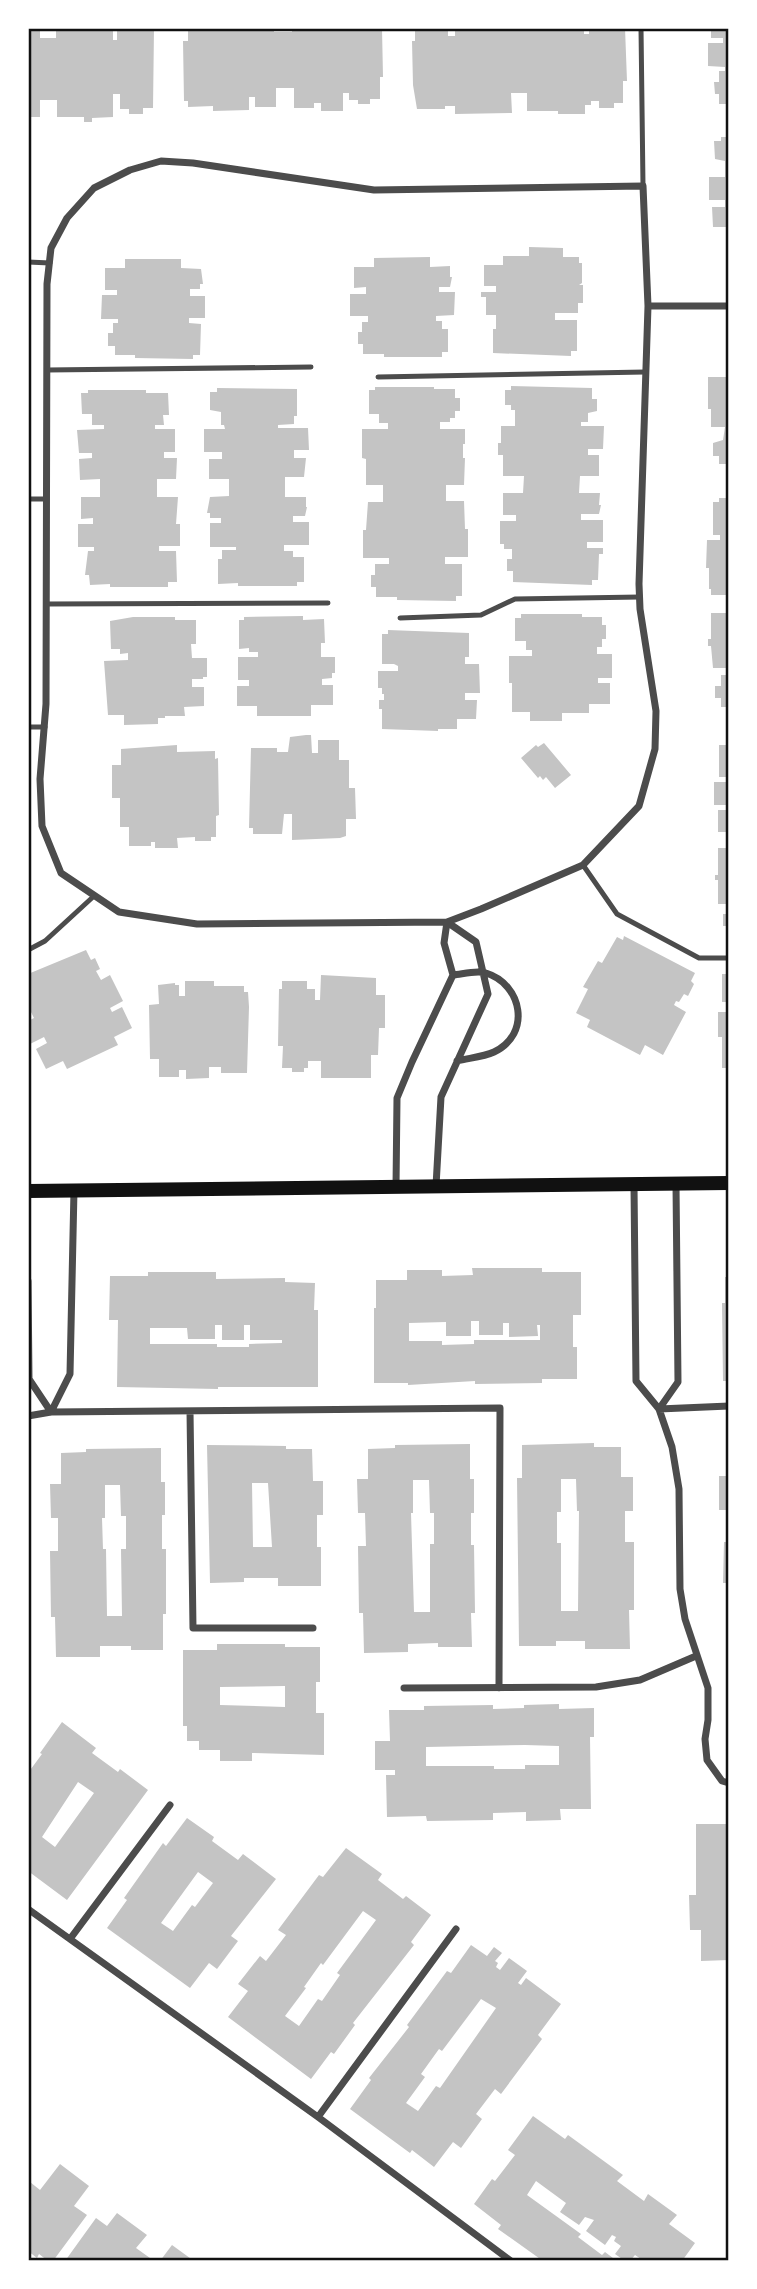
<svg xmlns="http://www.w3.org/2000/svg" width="757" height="2289" viewBox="0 0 757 2289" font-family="'Space Grotesk',sans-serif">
  <rect width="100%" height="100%" fill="#fff"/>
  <path fill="#c4c4c4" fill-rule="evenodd" d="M28,28H40V38H56V28H113V40H117V28H154L153,108H143V114H129V109H120V94H113V117L92,118V122H84V117H57V100H40V117H28Z
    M188,28H274V32H292V28H382L383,77H380V99H370V104H358V100H349V93H343V111H321V103H314V108H294V88H276V107H255V97H249V110L213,111V106L188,107V101H184L183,41H188Z
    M415,28H448V36H455V28H510V30H527V28H584V34H589V28H625L627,81H623V103H614V108H599V101H591V105H585V114H558V111H527V93H511L512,113L455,114V106H445V109H417L413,85L412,41H415Z
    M711,28H729V104H719V94H715L714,82H719V71H725V67L708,66V43H723V38H711Z
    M721,137H729V227H713L712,207H725V200H709V177H725V161L715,159L714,141H721Z
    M529,247L563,248V257H579V263H582V283L579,285H583V303H578V313H555V320H577V351H571V356L493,353V329H496V315H486V297H481V292H496V286H484V265H503V256H529Z
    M430,257V267L450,266V277H452L450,287H439V292H455L454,315L436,316V321H442V329H448V352H442V357H384V354H363V344H358V332H362V322H368V316H350V294H366V287L354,288V267H374V258Z
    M125,259H181V268L201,269L203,284H200V289H190V296H205V318H189V323L201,324L200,355H193V359L135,358V355H115V346H108V333H113V323H118V319H101L102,295H117V290H105V268H125Z
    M708,377H729V464H719V456H713V443L723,440L725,427H711V409H708Z
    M511,386L592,388V399H597V411L588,413V422H581V426H604L603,449H588V455H599V476H580L579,493H600L599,505H601L599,514H581V520H603V542H587V548H603V554H599L598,580H592V585L513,582V571H507V559H512V549H504V544H500V521H516V515H503V493H523L524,476H503V455H498V443H501V426H515V410H511V405H505V390H511Z
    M375,387H434V389H455V398H460V411H455V418H450V422H440V429H465V444H463V458H465L464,485H446V501H464L465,529H468V557H445V564H462V596H456V601L397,600V597H376V587H371V575H375V564H389V558H363V530H366L368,502H383V485H366V459L362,458V429H388V423H379V414H369V390H375Z
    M217,388L297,389V416H294V424L278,425V428H308L309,450H294V458H306L304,477H285V497H306V507H307L305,516H293V522H309V545H284V551H293V557H304V582H297V586H238V583L218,584V559H222V550H236V547H210V523H221V518H210V513H207L210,497L229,496V479H209V459H222V452H204V429H225L224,425H221V412L210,410V392H217Z
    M88,390H146V393H168L169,415H163L164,425H155V429H175V452H164V458H177L176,479H157V497H178L176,524H180V546H159V551H176L177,582H168V587H110V584L90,585L89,575H85L88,551H94V547H78V524H93V518L81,519V497H100V479L80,480L79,459L92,458V453H79L77,430L104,429V425H92V414H82L81,393H88Z
    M719,498H729V595H711V589H709V568H706L707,540H720V535H713V502H719Z
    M711,613H729V668H713L711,646H708V639H711Z
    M521,614H582V617H602V625H606V639H602V647H597V654H612V678H598V683H610V704H589V713H562V721H530V712H512V683H509V656H532V650H526V641H515V618H521Z
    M303,616V620L324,619L325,643H321V657H335V673H332V678L322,679V685H333V705H311V716H257V706H237V686H249V680H238V657H258V652H249V648L239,649V620H244V617Z
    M133,617H175V620H196V644H191L192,658H207V677H203V679H192V687H204V706L184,707L185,716H165V718H158V724L124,725V715H108L104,661L128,660V653L120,654V649H111L110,621Z
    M388,630L469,633V657H465V664H479L480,693H465V700H477L476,719H457V729H438V731L382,729V709H379V700H384V694H382V688H378V671H398V666L394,664H382V634H388Z
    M721,675H729V707H721V698H715V686H721Z
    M306,735H311L312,753H318V740H339V760H349V788H355L356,819H346V836L340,838L292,840V814H284L282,834H253V828H249L251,748H277V752H288L290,737Z
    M726,740H729V777H719V745H726Z
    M544,743L571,775L555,788L546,777L543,780L540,776L538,778L521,758L536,745L538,747Z
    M177,745V752L215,751V759L218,758L219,815L216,816V837H211V841H195V837L177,838L178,848H155V842H151V846H129V827H120V798H112V765H121V749Z
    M714,782H729V805H714Z
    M718,810H729V832H718Z
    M718,848H729V936H726V926H723V914H726V904H718V880H715V875H718Z
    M624,936L695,973L691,981L694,984L688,996L684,994L679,1002L676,1001L674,1005L686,1012L663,1055L645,1045L640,1055L587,1027L590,1020L576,1013L588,989L583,987L598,961L602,963L617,937L623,940Z
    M86,950L91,960L95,958L100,969L96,971L101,980L110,975L123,1001L110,1008L112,1012L122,1007L132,1028L114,1037L118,1045L67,1069L63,1061L46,1069L36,1049L47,1043L44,1037L30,1044L28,1040V1021L34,1018L28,1006V974Z
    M722,974H729V1002H722Z
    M321,975L376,978V995H385V1028H379L378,1055H371V1078H321V1061H308V1068H304V1072H292V1068H282L283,1046H278L279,989H282V981H307V989H315V1000H320Z
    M185,981H214V986H244V992H248L249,1007L247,1073H221V1067H209V1078L186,1079V1070H179V1077H159V1059H150L149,1005L159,1004L158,985L175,983V985H179V996H185Z
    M718,1012H729V1068H722V1037H718Z
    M472,1268H542V1272H581V1315H573V1347H577V1379H542V1383L475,1384V1381L408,1385V1383H374V1308H376V1280H407V1270H442V1276L473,1275ZM471,1321H479V1335H503V1323H509V1337L538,1336L537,1325H540V1340H474V1344L442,1345V1341H409V1323L446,1322V1336H471Z
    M148,1272H216V1279L285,1278V1282L315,1283L314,1310H318V1387H218V1389L117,1387L118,1320H109L110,1276H148ZM215,1325H222V1340H244V1325H250V1340H282V1343L249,1344V1347H217V1344H150V1328H187L188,1339H215Z
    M725,1277H729V1381H723L722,1303H725Z
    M594,1443V1447H621V1477H633V1511H625V1542H634V1610H629L630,1649H585V1641H556V1646H519L517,1478H522V1445ZM561,1479H576L577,1511H579L578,1611H561V1543H557V1512H561Z
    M470,1444V1479H474V1513H471V1545H474L475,1613H471L472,1647H438V1643L408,1644V1652L364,1653L363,1613H359L358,1546H366L365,1513H358L357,1479H368V1449L395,1448V1445ZM413,1480H429L430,1513H434V1544H430V1612H414L411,1513H413Z
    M207,1445L286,1446V1449H312L313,1481H323V1515H317V1547H321V1586H278V1578H244V1582L210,1583ZM252,1483H268L272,1547H253Z
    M161,1448V1482H165V1515H162V1549H166V1614H163V1650H131V1646H100V1657H56L55,1617H51L50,1551H58V1518H51L50,1484H61V1453L86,1452V1449ZM105,1485H120L121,1516H126V1549H121L122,1616H107L106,1549H103L102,1518H105Z
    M719,1476H729V1510H719Z
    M724,1542H729V1583H723Z
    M217,1644H285V1647H320V1682H316V1713H324V1755L252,1753V1761H220V1750H199V1741H187V1726H183V1650H217ZM285,1686V1707L220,1705V1687Z
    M559,1704V1709L594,1708V1737H590L591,1809H560L561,1820L526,1821V1812L493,1813V1820L427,1821L426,1816L387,1817L386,1775H395V1770H375V1741H390L389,1710H424V1706L493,1705V1709L524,1708V1705ZM525,1745L559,1746V1765H525V1769H494V1766H426V1747Z
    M62,1722L96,1748L92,1753L118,1772L120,1769L148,1790L67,1900L28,1871V1773L42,1754L40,1753ZM78,1782L94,1793L55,1847L42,1837Z
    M187,1818L214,1837L212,1841L238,1860L243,1854L276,1879L231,1936L238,1941L217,1969L209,1963L190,1988L107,1928L127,1900L124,1898L163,1843L166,1846ZM198,1872L213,1883L195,1907L192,1905L173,1931L161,1923Z
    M696,1824H729V1960L701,1961V1930H690L689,1895H696Z
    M346,1848L382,1874L378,1880L403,1899L406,1896L431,1915L411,1942L414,1945L353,2023L355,2025L334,2054L331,2052L311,2079L228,2017L248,1991L238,1984L260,1956L266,1961L286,1935L278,1930L319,1875L323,1877ZM363,1911L376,1920L337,1973L340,1975L322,2001L318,1999L299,2026L285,2016L306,1988L304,1987L321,1963L323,1965Z
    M471,1945L487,1956L494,1947L502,1953L495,1961L498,1963L496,1967L500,1970L509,1958L527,1971L518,1983L521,1985L526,1978L561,2004L538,2035L542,2039L501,2094L495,2089L476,2114L482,2119L461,2148L453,2142L434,2167L412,2150L410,2153L350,2109L371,2080L369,2078L409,2027L407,2025L447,1971L451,1973ZM481,1999L496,2008L440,2088L436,2086L418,2111L406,2103L425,2077L421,2074L439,2049L442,2051Z
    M533,2116L565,2139L568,2135L623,2175L617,2181L644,2201L648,2194L677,2215L669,2224L695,2243L682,2261H640L641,2259L635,2255L630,2261H625L615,2254L621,2246L614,2241L616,2237L612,2235L605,2245L586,2231L594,2220L585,2217L579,2225L560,2212L566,2203L536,2181L527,2195L581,2234L578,2237L602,2255L605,2252L617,2261H543L498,2229L501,2225L474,2204L492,2179L495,2181L515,2155L508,2150Z
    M60,2164L89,2186L74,2206L87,2215L53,2261H48L39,2254L37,2258L28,2251V2184L30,2182L40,2190Z
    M117,2213L147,2235L136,2248L150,2258L148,2261H65L96,2218L107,2226Z
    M172,2245L194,2261H160Z"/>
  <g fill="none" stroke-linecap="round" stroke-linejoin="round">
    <path stroke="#4c4c4c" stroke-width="5" d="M641,28L643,186
      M28,262L50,263
      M47,370L311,367
      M378,377L645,372
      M28,499H47
      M46,604L328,603
      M400,618L481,615L515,599L640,597
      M28,727H45
      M583,865L617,914L699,958H729
      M28,950L45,941L94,896"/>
    <path stroke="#4c4c4c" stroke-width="7" d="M161,161L193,163L374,190L643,186L648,306L639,584L640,609L656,711L655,749L639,806L583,865L481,909L447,922L197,924L119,912L61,873L42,826L40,779L46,704L47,284L51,248L67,218L94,188L130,170Z
      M648,306H729
      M453,975C463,974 477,970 486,973C522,984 532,1034 494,1052C483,1057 469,1058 457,1061
      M634,1185L636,1381L659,1409L672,1447L679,1489L680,1589L685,1619L708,1688V1720L705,1739L707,1760L722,1781L729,1783
      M396,1187L397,1098L412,1062L453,975L444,943L447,922L476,942L488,994L441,1097L436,1186
      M28,1281L29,1379L51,1412L70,1374L74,1190
      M659,1409L678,1382L676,1184
      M659,1409L729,1406
      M190,1411L193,1628H313
      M28,1416L51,1412L500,1408L499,1688
      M404,1688L596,1687L640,1680L696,1656
      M28,1909L318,2117L511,2261
      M70,1939L170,1805
      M318,2117L456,1929"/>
    <path stroke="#111" stroke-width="14" d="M28,1191L729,1183"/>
  </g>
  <rect width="757" height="2289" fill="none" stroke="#ffffff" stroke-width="60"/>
  <rect x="30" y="30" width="697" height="2229" fill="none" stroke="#111" stroke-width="2.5"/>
</svg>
